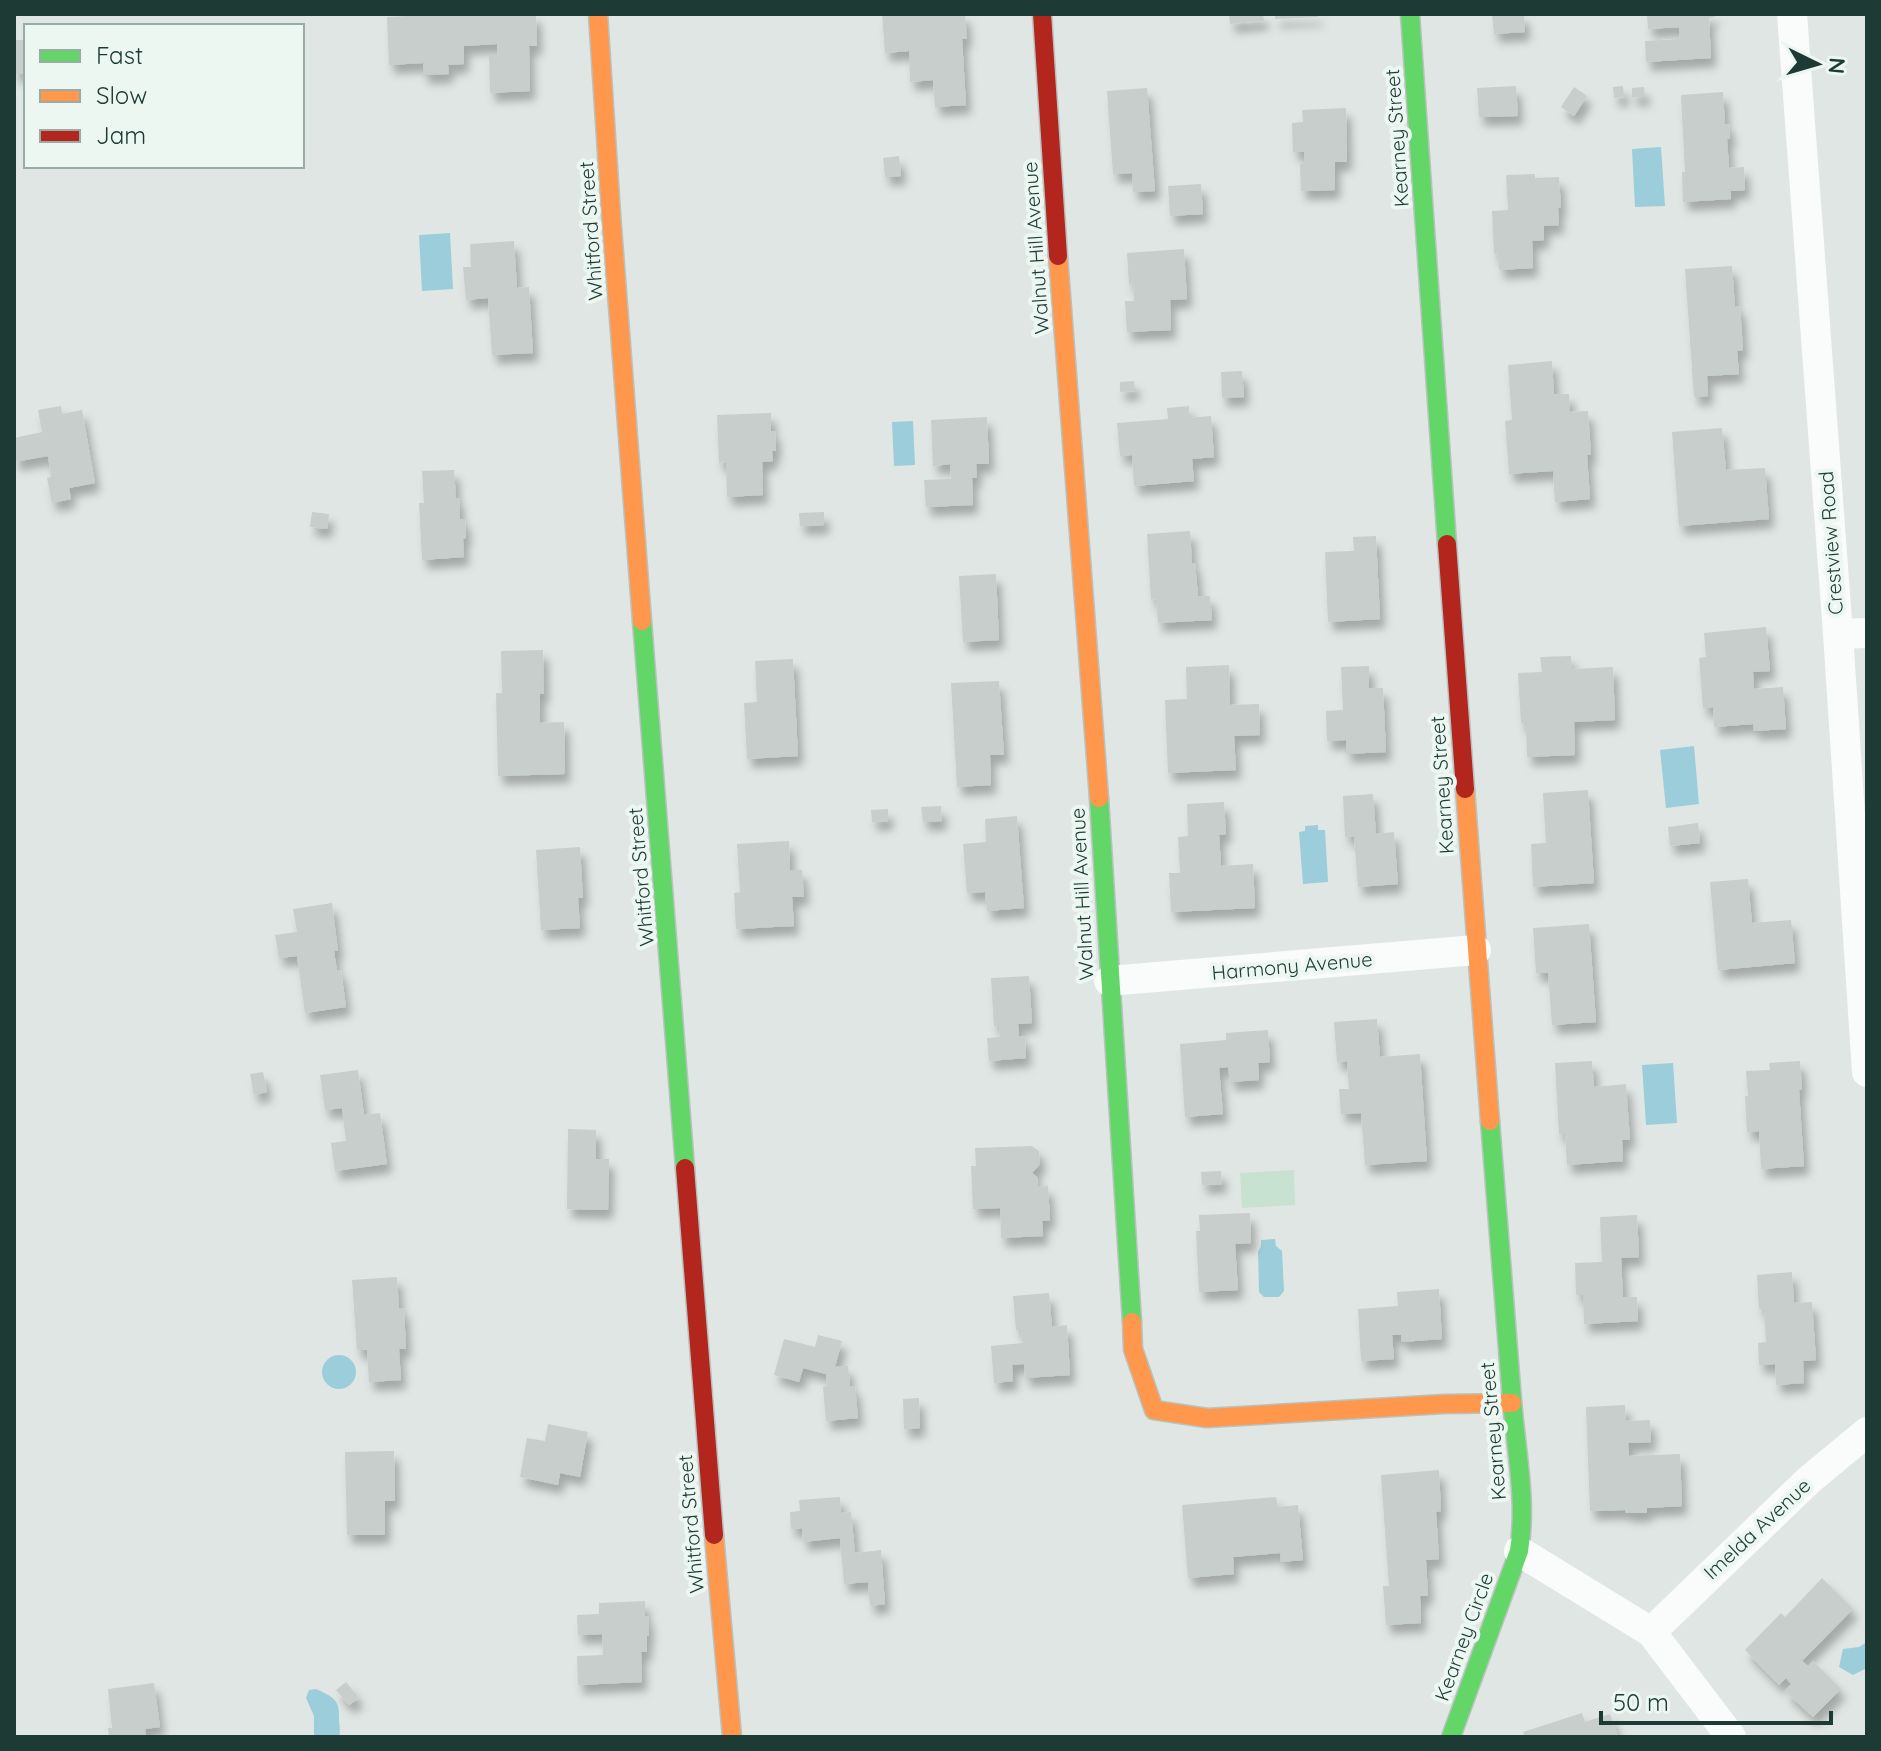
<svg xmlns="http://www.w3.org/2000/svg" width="1881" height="1751" viewBox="0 0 1881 1751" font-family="Quicksand,sans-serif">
  <defs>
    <filter id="shadow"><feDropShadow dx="5" dy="9" stdDeviation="4" flood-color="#0004"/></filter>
  </defs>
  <rect width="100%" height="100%" fill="#e0e6e3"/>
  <path fill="#c7e2d0" d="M1294,1170L1295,1205L1242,1208L1240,1173Z"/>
  <path fill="#9bceda" d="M1661,147L1665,206L1635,207L1632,149Z
    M450,233L453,289L422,291L419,235Z
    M913,421L915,465L894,466L892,422Z
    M1694,746L1699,804L1666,808L1660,750Z
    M1318,825V830H1325L1328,882L1303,884L1299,832L1305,831V826Z
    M1673,1063L1677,1123L1646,1125L1642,1065Z
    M1275,1239L1276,1246L1282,1251L1284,1291L1279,1297H1264L1259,1292L1258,1252L1261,1246V1240Z
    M322 1372a17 17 0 1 1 34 0a17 17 0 1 1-34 0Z
    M1867,1642V1668L1853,1675L1839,1667L1843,1649L1859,1647Z
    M316,1689C331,1696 340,1699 339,1717C339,1725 341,1729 339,1737H314V1716L306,1698L309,1690Z"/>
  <path fill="#c7cecb" filter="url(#shadow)" d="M448,14H536L537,46H529L530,91L490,93L489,55H497V44L464,46V64L448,65L449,74L423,75V63L389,65L387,17Z
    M882,14H965L967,39H962L966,105L935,107L933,80L910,82L909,51L885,53Z
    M1229,14H1263L1264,21L1230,24Z
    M1275,14H1318V17L1275,19Z
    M1492,14H1524L1525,32L1494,34Z
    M1647,14H1715V17L1709,18L1711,58L1646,62L1645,41L1680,39L1679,27L1648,29Z
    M14,40H24L26,74H14Z
    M1516,86L1518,116L1479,117L1477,88Z
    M1623,86L1624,97L1614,98L1613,87Z
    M1574,87L1587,96L1574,116L1561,107Z
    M1644,87L1645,97H1632V88Z
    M1147,88L1155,191L1133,192L1132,173L1113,174L1107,91Z
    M1723,92L1725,125L1729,124L1730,139H1727L1729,168L1744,167L1745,190L1731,191V199L1683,202L1682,172H1685L1681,95Z
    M1346,108L1347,162H1335V190L1301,191L1300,164H1304V152H1293L1292,123L1303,122L1302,110Z
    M899,156L901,176L885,177L883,158Z
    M1535,174V178L1559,177L1561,208H1558L1559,225L1544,226V240L1532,241L1533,268L1499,270L1498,253L1494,254L1492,211L1508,210L1506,175Z
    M1201,184L1203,214L1170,216L1168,186Z
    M514,241L517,288L529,287L533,353L492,355L488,298L466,300L463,267H471L470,244Z
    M1184,249L1187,299L1170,300L1171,330L1127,332L1125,301H1134L1133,283L1129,284L1127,253Z
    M1732,266L1735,307L1740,306L1743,350L1737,351L1739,374L1707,376L1708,396L1694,397L1685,269Z
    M1552,361L1554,394H1569L1570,412L1588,411L1591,455H1587L1590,499L1555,502L1553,471L1509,474L1505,421L1512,420L1508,365Z
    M1242,371L1244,397L1222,398L1221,372Z
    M1134,381L1135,391L1120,392V382Z
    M61,406L62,414L82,410L95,483L69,488L71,499L52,503L47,478L51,477L48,456L14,462V438L42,432L38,410Z
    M1189,406V418L1211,416L1214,457L1192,459L1194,481L1134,486L1132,455L1120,456L1117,423L1168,419L1167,408Z
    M771,413V431H775L776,451H772L773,461L762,462L763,495L727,497L726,462L719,463L717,415Z
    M987,417L989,464H976L977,478H972L973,505L926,507L924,480L951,479L950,464L933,466L931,420Z
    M1722,428L1726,470L1765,468L1769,519L1679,526L1672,432Z
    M454,470L456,498H459L460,519H465L466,538L463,539L464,557L422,560L419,503H424L422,471Z
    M312,512L329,514L327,529L310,527Z
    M824,512V525L800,526L799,513Z
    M1190,531L1192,563H1195L1198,596H1210L1212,620L1158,623L1156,599L1151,600L1147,534Z
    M1376,536L1380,619L1328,622L1325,552L1354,551L1353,537Z
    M996,574L999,640L963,642L959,576Z
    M1766,627L1770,671L1753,672L1754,689L1783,687L1786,729L1754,731L1753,724L1714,727L1713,707L1703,708L1699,658L1706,657L1704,633Z
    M543,650L544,694H540V723L564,722L565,774L498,776L496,693H502L501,651Z
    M1571,656L1572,669L1613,667L1615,720L1574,722L1575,755L1527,757L1526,723H1521L1518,673L1542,672L1540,657Z
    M793,659L798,756L747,759L744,703L757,702L755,661Z
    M1229,665L1230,705L1259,704L1260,735L1234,736L1236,770L1168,773L1165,700L1187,699L1186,667Z
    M1369,666V688H1383L1386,752L1346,754V740L1327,741L1326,711L1343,710L1341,667Z
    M999,681L1004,755H990L991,785L957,787L951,683Z
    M1588,790L1594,883L1533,887L1531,844L1546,843L1543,793Z
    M1373,794L1376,834L1394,832L1398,884L1358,887L1354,836L1345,837L1343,796Z
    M1224,802L1226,834L1219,835L1221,866L1253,864L1255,908L1171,912L1169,873H1180L1178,837L1188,836L1187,804Z
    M941,806L942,821L923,822L921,807Z
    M888,809V821L872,822L871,810Z
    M1017,816L1024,908L987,911L985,892L967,893L963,844L986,842L985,819Z
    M1698,823L1700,843L1670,846L1668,827Z
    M789,841L790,870H802L804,897H792L794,926L736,929L734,893L740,892L737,844Z
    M580,847L583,898H578L580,928L541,930L536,850Z
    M1748,879L1752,923L1791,920L1795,963L1718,970L1710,882Z
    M332,903L338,951H334L337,971L341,970L346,1007L305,1013L297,956L279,958L275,935L297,932L293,909Z
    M1589,924L1596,1022L1552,1025L1548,973H1536L1533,928Z
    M1029,976L1032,1023L1018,1024L1019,1037L1025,1036L1026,1058L989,1061L987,1038L1000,1037L999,1026H994L991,978Z
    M1377,1019L1380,1057L1420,1054L1427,1161L1365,1165L1361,1113L1341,1114L1339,1089H1349L1347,1061L1337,1062L1334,1022Z
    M1268,1030L1270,1062L1258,1063L1259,1080L1230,1082L1228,1067L1219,1068L1223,1114L1185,1117L1180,1044L1226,1040V1033Z
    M1592,1061L1594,1087L1626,1084L1630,1140H1622L1623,1161L1567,1165L1565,1134H1559L1555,1063Z
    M1800,1061L1802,1089L1799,1090L1804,1166L1761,1169L1759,1131L1747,1132L1745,1096H1748L1746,1071L1770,1070L1769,1063Z
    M358,1070L364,1115L380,1113L387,1164L335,1171L331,1143L346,1141L342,1108L325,1110L320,1075Z
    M263,1072L267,1092L254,1095L250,1074Z
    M568,1129L596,1130V1159H609L608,1210L567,1209Z
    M1032,1146L1039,1151L1040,1164L1032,1173L1037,1177L1038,1187L1048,1186L1050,1220L1042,1221L1043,1236L1001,1238L1000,1208L973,1209L971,1166H976L975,1148Z
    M1221,1171L1222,1184L1202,1185L1201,1172Z
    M1250,1213L1251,1243L1235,1244L1238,1290L1199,1292L1196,1231H1200L1199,1215Z
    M1637,1215L1639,1257L1621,1258L1623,1297H1637L1638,1321L1584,1324L1583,1295H1576L1575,1263L1602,1262L1600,1217Z
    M1792,1272L1794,1303L1812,1302L1816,1360L1803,1361L1804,1383L1776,1385L1775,1364L1759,1365L1758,1343L1766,1342L1764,1309H1759L1757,1275Z
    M397,1277L399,1309L404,1308L406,1349H399L401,1380L369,1382L367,1350H357L352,1280Z
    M1439,1289L1442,1339L1401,1342V1335H1392L1394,1359L1361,1361L1358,1309L1398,1306L1397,1292Z
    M1049,1293L1052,1327L1067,1325L1070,1375L1025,1378L1024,1364L1012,1365L1013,1381L994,1383L991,1346L1022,1343L1021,1330H1016L1013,1296Z
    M818,1335L842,1341L835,1367L848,1366L850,1387L855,1386L858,1418L826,1421L823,1387L827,1386L826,1374L803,1368L799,1382L774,1375L784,1339L815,1347Z
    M919,1398L920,1428L904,1429L903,1399Z
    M1625,1405L1626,1421L1650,1420L1651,1442L1628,1443L1629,1456L1680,1454L1682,1506L1647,1508V1513H1626L1625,1510L1590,1511L1586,1407Z
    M548,1424L588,1432L580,1477L560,1473L558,1485L520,1477L527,1438L545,1441Z
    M394,1451L395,1501H385V1535H347L345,1452Z
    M1439,1470L1441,1511L1436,1512L1439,1559L1426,1560L1428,1596H1420L1421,1623L1386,1625L1383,1586H1389L1381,1475Z
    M840,1497L841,1513L851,1512L855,1553L881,1550L885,1604L870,1606L868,1582L844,1584L840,1538L803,1542L802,1528L791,1529L790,1512L800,1511L799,1500Z
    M1276,1497L1278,1507L1298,1505L1303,1560L1281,1562L1280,1553L1233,1557L1234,1574L1188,1578L1182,1505Z
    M1822,1578L1853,1609L1802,1661L1808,1666L1813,1661L1841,1689L1813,1717L1785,1691L1791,1684L1786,1678L1779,1685L1745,1650L1781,1613L1785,1617Z
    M645,1601V1616H648L649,1636H647V1652H641L642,1682L578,1685L577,1656L603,1655L602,1634L578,1635L577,1615L599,1614V1603Z
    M346,1682L359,1698L349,1705L336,1690Z
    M154,1683L160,1727L145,1729L146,1737H109L108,1728H112L108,1689Z
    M1582,1713L1585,1722L1610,1714L1618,1737H1525L1523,1732Z"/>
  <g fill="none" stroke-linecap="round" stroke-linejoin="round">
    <defs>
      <path id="fast" d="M1410,14L1447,544
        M642,621L685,1168
        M1099,798L1132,1322
        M1451,1737L1519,1551C1527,1500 1516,1451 1512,1400C1504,1307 1497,1214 1490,1121"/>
      <path id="slow" d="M598,14L611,214L642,621
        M1058,256L1099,798
        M1465,789L1490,1121
        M1132,1322L1133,1349L1154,1410L1207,1418L1444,1404L1512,1403
        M714,1535L732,1737"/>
      <path id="jam" d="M1042,14L1058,256
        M1447,544L1465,789
        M685,1168L714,1535"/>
    </defs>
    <use href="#fast" stroke="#b8c3c0" stroke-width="21"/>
    <use href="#slow" stroke="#b8c3c0" stroke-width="21"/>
    <use href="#jam" stroke="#b8c3c0" stroke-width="21"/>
    <path stroke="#fafbfb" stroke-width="30" d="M1792,14L1838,634L1867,1072
      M1838,634L1867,633
      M1109,981L1476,950
      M1519,1551L1651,1632L1731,1737
      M1651,1632L1809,1480L1867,1432"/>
    <use href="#fast" stroke="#63d668" stroke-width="18"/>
    <use href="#slow" stroke="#ff974d" stroke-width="18"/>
    <use href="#jam" stroke="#b3261e" stroke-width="18"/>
  </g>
  <g text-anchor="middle" stroke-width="8" stroke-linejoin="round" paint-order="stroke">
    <g font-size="20" fill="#1d3a34" stroke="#ecf7f2">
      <text transform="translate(1397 138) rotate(-94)" y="7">Kearney Street</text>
      <text transform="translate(591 231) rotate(-94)" y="7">Whitford Street</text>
      <text transform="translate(1036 248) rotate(-94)" y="7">Walnut Hill Avenue</text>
      <text transform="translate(1831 543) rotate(-94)" y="7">Crestview Road</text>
      <text transform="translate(1442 785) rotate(-94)" y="7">Kearney Street</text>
      <text transform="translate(641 877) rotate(-95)" y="7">Whitford Street</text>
      <text transform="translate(1082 894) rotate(-93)" y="7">Walnut Hill Avenue</text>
      <text transform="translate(1292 966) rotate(-5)" y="7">Harmony Avenue</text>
      <text transform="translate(1493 1431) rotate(-95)" y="7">Kearney Street</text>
      <text transform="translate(691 1524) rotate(-95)" y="7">Whitford Street</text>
      <text transform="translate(1757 1529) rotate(-43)" y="7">Imelda Avenue</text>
      <text transform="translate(1464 1637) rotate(-70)" y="7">Kearney Circle</text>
    </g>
  </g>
  <rect width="1881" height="1751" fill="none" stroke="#1d3a34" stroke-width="32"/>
  <rect x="24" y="24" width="280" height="144" fill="#ecf7f2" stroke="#99aba6" stroke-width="2"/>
  <rect x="40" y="50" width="40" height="12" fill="#63d668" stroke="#99aba6" stroke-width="2"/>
  <text x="96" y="64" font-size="24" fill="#1d3a34">Fast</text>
  <rect x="40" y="90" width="40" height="12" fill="#ff974d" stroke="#99aba6" stroke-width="2"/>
  <text x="96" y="104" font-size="24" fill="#1d3a34">Slow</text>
  <rect x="40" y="130" width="40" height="12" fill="#b3261e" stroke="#99aba6" stroke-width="2"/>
  <text x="96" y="144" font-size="24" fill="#1d3a34">Jam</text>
  <g transform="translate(1817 64) rotate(95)" stroke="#ecf7f2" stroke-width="6" paint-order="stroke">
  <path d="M0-6L14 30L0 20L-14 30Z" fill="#1d3a34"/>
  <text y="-12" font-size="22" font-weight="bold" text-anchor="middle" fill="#1d3a34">N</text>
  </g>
  <path d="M1601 1711v12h230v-12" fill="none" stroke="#1d3a34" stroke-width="4"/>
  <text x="1613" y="1711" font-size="24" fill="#1d3a34" stroke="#ecf7f2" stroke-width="6" paint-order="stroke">50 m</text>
</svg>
